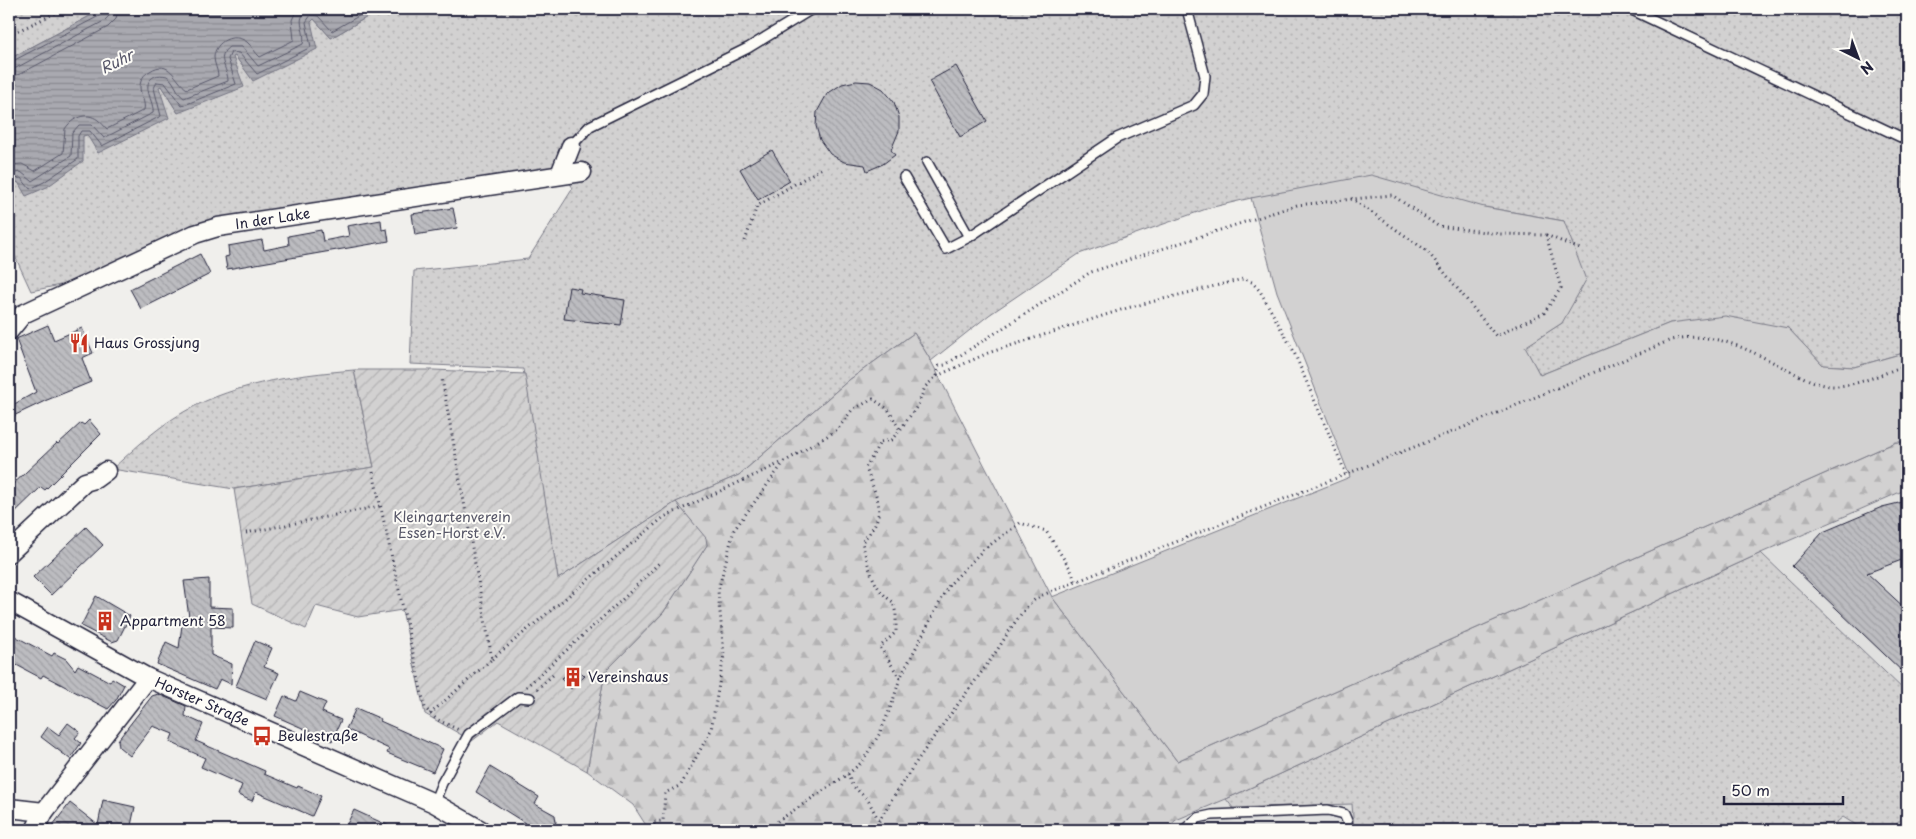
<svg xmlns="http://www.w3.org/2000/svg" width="1916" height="839" viewBox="0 0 1916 839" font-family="'Playpen Sans',sans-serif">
  <defs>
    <pattern id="grass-dots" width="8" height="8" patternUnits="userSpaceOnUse" patternTransform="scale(1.25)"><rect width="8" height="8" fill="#d2d1d1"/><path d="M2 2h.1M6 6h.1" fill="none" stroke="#b4b3b4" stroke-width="1.8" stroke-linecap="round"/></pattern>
    <pattern id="forest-firs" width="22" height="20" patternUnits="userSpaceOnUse" patternTransform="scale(1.25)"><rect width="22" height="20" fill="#d2d1d1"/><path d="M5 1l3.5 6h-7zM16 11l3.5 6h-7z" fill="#b4b3b4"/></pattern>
    <pattern id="garden-furrows" width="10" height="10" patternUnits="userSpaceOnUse" patternTransform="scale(1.25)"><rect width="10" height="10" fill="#d2d1d1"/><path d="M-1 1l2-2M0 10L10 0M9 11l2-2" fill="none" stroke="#b4b3b4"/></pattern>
    <pattern id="water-rules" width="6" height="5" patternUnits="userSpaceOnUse" patternTransform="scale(1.25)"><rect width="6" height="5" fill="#a9a9b0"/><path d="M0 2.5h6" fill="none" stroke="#898990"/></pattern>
    <pattern id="building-back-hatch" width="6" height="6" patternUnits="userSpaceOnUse" patternTransform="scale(1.25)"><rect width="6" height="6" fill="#bcbcc0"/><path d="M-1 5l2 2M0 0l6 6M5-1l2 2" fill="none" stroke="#a1a1a6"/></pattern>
  </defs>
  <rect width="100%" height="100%" fill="#f0efec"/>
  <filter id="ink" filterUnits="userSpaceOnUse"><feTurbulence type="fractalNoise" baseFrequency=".02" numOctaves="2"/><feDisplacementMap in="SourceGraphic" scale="10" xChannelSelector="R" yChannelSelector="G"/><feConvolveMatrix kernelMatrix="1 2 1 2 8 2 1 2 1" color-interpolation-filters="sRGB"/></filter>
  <g filter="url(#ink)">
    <path fill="#e0e0df" d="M1907,489V693L1761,553Z
      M1226,799L1233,808L1353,804L1354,830H1165L1176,820Z
      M1907,814V830H1890Z
      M1843,817L1864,830H1827Z"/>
    <path fill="url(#grass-dots)" stroke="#7a7a86" d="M9,9H103L9,59Z
      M381,9H1907V352L1854,367L1823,365L1788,328L1670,323L1540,375L1524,347L1562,323L1564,221L1484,207L1251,198L1209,208L1079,254L989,315L931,361L914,333L849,380L739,475L676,502L558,579L523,369L410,364L414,271L528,259L573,188L566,177L218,223L85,280L31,291L9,243V206L14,202L15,183L18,182L27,196L83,136L87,134L98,153L158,87L161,86L178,113L232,57L235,56L253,80L314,19L331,38Z
      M354,370L374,467L234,489L112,469C132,451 152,432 174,418C226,384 293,375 354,370Z
      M1761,553L1907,693V814L1890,830H1864L1843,817L1827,830H1354L1352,804L1233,808L1226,799Z"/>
    <path fill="url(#forest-firs)" stroke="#7a7a86" d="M914,333L931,361L1052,597L1177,761L1896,442H1907V489L1761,553L1226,799L1176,820L1165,830H649L633,805L587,771L605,672L663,613L707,545L705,538L676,502L739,475L849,380Z"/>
    <path fill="#d2d1d1" stroke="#7a7a86" d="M1371,175L1484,207L1564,221L1586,280L1562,323L1525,347L1540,375L1670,323L1725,316L1788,328L1823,365L1854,367L1907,352V442H1896L1177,761L1052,597L1350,477L1277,292L1251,198Z"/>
    <path fill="url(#garden-furrows)" stroke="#7a7a86" d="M354,370H434L525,374L558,579L676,502L706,538L707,545L663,613L605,672L587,771L498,721L472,741L425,714L402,610L358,617L316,606L306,629L252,604L234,489L374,467Z"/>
    <path fill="url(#water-rules)" stroke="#737381" d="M103,9H381L331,38L314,19L311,22L317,49L253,81L235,56L233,57L244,87L178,113L161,86L159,87L169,118L98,153L87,135L83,136V161L47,187L26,196L18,182L15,183L14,202L9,206V59Z"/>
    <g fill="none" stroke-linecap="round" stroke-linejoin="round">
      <path stroke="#58586a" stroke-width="1" d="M9,63L101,15L104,9
        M9,69L16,68L104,21L109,16L110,9
        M9,77L20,74L108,27L116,19L118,9
        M9,165L22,164L35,171L63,153L65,129C72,118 86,111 98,120C102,123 104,126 107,129L144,110C146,102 140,95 140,87C140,80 144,74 150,71C170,58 175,81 187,89L218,76C218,70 214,64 214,57C215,41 234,32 247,42C252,46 255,53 260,57L294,40L292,20L297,9
        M9,174L21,172L32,181L71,156L72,133L79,125H92L104,138L153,113C155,102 139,84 155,76C158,75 163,75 167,76C175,81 177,94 184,98L228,81C228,68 215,57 229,47H242L258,66L303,44C307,30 292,17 311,9
        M9,200L10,183L13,179L21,178L30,189L44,182L78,159V136L81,131H90L102,146L161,116L154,88L157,82L165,83L182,106L236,84L228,59L231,52L239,53L257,74L311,47L306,22L311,15L318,16L332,31L371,9"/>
    </g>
    <path fill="url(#building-back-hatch)" stroke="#22223b" d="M956,66L987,121L960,137L929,81Z
      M856,81L870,82L883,89L894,102L899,117V131L891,150L895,155L883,164L867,171L865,165L844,162L830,154L820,140L816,126L817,112L827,94L842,84Z
      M772,150L790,181L758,200L740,169Z
      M453,208L457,228L415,235L412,214Z
      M381,220L382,230L387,229L389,241L227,269L225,257L229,256L228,246L262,240L264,250L289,245L288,236L321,230L323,241L349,236L347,226Z
      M200,254L210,274L141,309L130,289Z
      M569,287L581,289L580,293L625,300L621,325L564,319Z
      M48,325L54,340L82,328L93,353L82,358L91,382L47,400L9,418V407L36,392L16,339Z
      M89,420L101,434L45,490L41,487L9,518V488L57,443L58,444L81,423L84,425Z
      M1907,501V558L1867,573L1907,610V676L1792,566L1823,532L1882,507Z
      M86,527L103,545L51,595L33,577Z
      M209,579V607L233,608V628L211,627V655L232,664L231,684L220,679L215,689L157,664L166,642L179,648L183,617H189L184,581Z
      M96,596L130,616L118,640L112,642L81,626Z
      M9,633L52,656L54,653L66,659L75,670L78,665L110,682L112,678L124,685L116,700L108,709L43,675L41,678L9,661Z
      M255,641L272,648L264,667L279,673L267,699L236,686Z
      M575,666L585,676L571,689L561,679Z
      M300,692L326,703L322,712L341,720L332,741L275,716L284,696L296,701Z
      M158,694L186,706L185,716L203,724L196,741L265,771L264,774L297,788L298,786L321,796L312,816L256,792L252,801L238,795L242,785L201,767L205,758L170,742L173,734L153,726L130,756L119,747L118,740L152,696Z
      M356,708L381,719L380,721L443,749L433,772L387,753L389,749L346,729Z
      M68,723L80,732L75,738L81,743L70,759L41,737L48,727L59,735Z
      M490,767L539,797L535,804L555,815L556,822L552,830H521L525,823L476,792Z
      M103,800L135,807L130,830H60L53,825L70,803L98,825Z
      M354,810L398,830H344Z"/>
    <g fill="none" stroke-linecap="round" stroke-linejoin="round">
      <defs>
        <path id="lane" d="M1630,9L1907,140
          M571,146L590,126L748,48L812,9
          M927,162L969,237
          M904,177L946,249L969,237L1117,138L1194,105L1203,94L1205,76L1187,9
          M434,803L442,783L469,734L518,697L530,698
          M1184,830L1198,818L1212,815L1328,810L1344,814L1347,821V830"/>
        <g id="street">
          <path d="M560,174L571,146"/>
          <path id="s1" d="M9,331L23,314L195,234L218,227L582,172"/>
          <path d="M9,553L85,482L95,479L106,471"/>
          <path id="s2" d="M9,601L148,678L434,803L481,830"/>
          <path d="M9,808L44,812"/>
          <path d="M35,830L44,812L148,678"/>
        </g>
      </defs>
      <use href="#lane" stroke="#22223b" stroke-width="12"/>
      <use href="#street" stroke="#22223b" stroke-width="21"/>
      <path stroke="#22223b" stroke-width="3" stroke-dasharray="1 4" stroke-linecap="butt" d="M9,35L64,9
        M1546,235L1580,249
        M745,241L757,206L824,167
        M9,286L16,301
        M937,376L939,366L945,365L1091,272L1297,205L1392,195L1438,226L1500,234L1546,235L1561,288L1544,313L1496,336L1427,251L1351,198
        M373,472L425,708L436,719L459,730
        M246,533L380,506
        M492,659L664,517L783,462
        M900,678L880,647L896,632V614L893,602C872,589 868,564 862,542C889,511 878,503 866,468L880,442L891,440L900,430L918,405L925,387L937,376L988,353L1127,308L1243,279L1252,282L1260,291L1293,350L1346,474
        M526,687L624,598L659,563
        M537,689L553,675
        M430,714L492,659L442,379
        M848,774L852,785L868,800L879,821
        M656,830L653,822L663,821L665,793L681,785L711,730L724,655L718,591L734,530L784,462L837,430L852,410L873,399L888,409L900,430
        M772,830L778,821L848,774L862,762L880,733L892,704L900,678L949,585L983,550L1020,523L1046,531L1071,570L1076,583
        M874,830C907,769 951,715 991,659C1005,640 1020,608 1040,596L1462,428L1671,340C1717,329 1754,353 1794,373C1807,379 1822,387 1837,386C1860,385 1886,372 1907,365"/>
      <use href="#lane" stroke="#fdfcf7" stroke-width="9"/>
      <use href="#street" stroke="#fdfcf7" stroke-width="18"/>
    </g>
  </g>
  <defs>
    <symbol id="restaurant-bare" viewBox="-9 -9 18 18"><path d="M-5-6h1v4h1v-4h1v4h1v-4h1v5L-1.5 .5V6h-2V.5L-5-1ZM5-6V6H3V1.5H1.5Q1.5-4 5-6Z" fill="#c8321e" stroke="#fdfcf7" stroke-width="2.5" paint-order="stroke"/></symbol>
    <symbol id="building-bare" viewBox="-9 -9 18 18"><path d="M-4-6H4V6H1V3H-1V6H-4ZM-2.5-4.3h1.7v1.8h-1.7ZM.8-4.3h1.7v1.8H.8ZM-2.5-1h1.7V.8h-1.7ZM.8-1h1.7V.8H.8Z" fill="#c8321e" stroke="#fdfcf7" stroke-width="2.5" paint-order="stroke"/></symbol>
    <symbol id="bus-bare" viewBox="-9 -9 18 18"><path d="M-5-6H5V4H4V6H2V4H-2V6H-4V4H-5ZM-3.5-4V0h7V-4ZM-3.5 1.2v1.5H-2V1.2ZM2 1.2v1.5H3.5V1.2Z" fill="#c8321e" stroke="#fdfcf7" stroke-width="2.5" paint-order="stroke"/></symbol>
  </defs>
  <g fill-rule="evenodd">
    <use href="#restaurant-bare" x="65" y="329" width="28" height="28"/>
    <use href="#building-bare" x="91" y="607" width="28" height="28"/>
    <use href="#building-bare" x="559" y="663" width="28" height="28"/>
    <use href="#bus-bare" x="248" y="722" width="28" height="28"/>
  </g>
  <g text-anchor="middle" stroke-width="4" stroke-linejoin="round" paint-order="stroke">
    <g font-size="14" fill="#22223b" stroke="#fdfcf7">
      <text dy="5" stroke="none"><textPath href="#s1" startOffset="291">In der Lake</textPath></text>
      <text dy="5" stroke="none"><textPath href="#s2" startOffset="218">Horster Straße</textPath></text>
    </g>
    <g font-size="14" fill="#22223b" stroke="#fdfcf7" text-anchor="start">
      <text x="94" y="348">Haus Grossjung</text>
      <text x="120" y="626">Appartment 58</text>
      <text x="588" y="682">Vereinshaus</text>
      <text x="277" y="741">Beulestraße</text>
    </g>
    <g font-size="14" fill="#575768" stroke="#fdfcf7">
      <text x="452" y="522">Kleingartenverein<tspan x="452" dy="16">Essen-Horst e.V.</tspan></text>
    </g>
    <g font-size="15" font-style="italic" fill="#58586a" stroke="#fdfcf7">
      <text transform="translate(117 62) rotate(-26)" y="5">Ruhr</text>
    </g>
  </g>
  <rect width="1916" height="839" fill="none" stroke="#fdfcf7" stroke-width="30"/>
  <rect x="15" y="15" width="1886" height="809" fill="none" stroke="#22223b" stroke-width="2" filter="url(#ink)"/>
  <g transform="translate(1858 58) rotate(138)" stroke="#fdfcf7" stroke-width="4" paint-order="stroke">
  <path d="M0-4L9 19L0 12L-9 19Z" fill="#22223b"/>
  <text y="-8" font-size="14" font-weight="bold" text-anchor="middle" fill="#22223b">N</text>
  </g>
  <path d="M1724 796v8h119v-8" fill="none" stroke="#22223b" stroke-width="2.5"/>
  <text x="1731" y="796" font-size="15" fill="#22223b" stroke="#fdfcf7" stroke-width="4" paint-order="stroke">50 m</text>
</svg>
